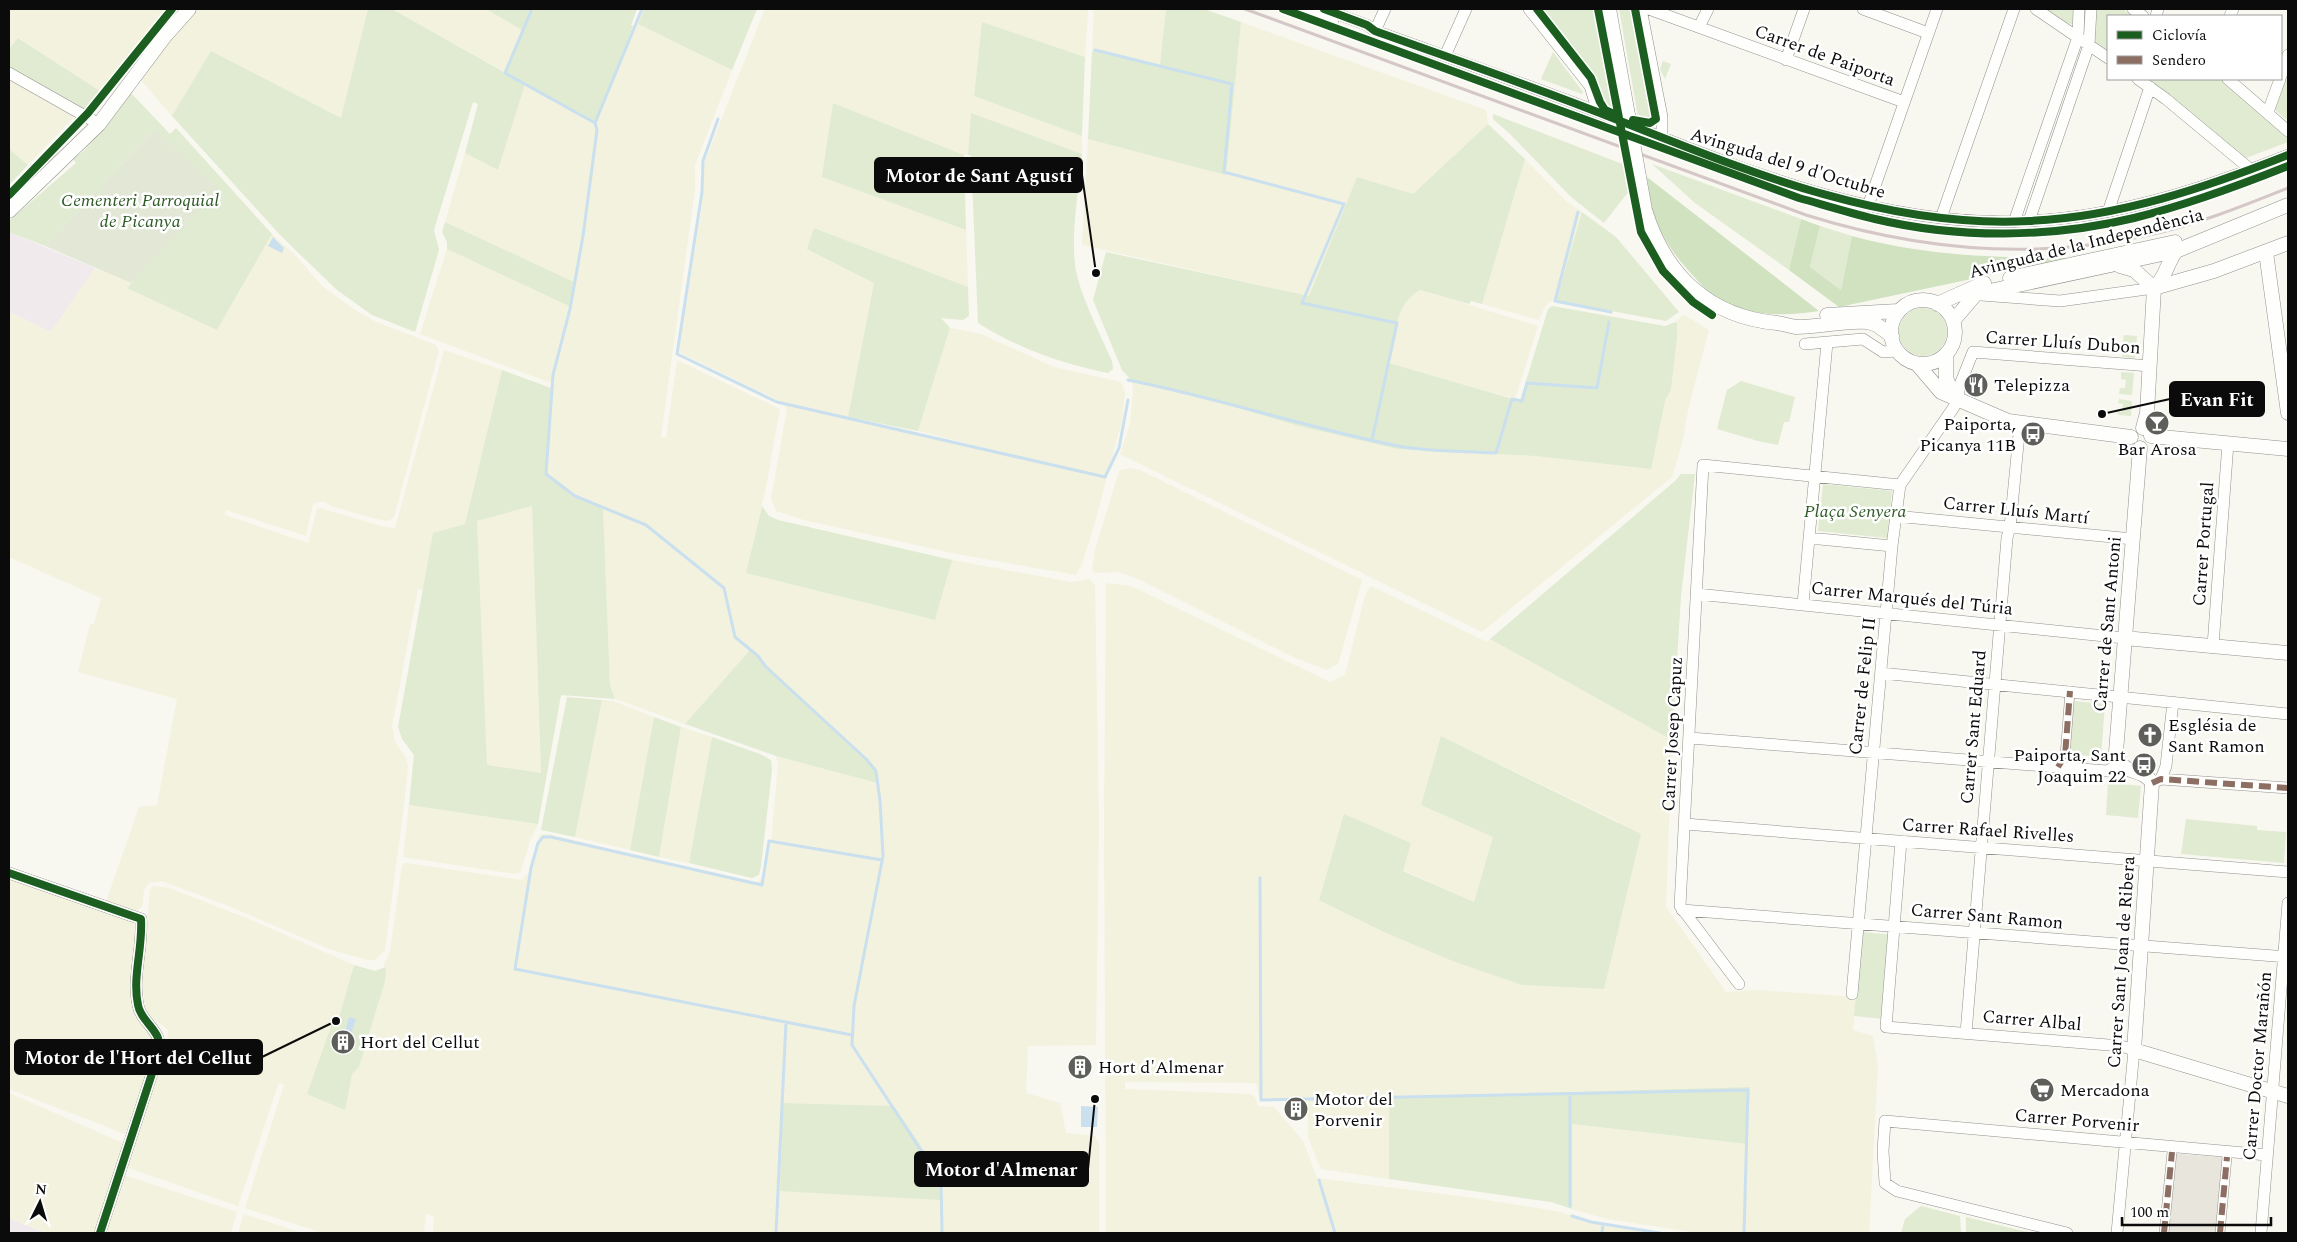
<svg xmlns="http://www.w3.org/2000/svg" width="2297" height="1242" viewBox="0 0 2297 1242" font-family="Spectral,serif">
  <rect width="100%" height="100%" fill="#f8f7f0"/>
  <path fill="#f0eaec" d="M9,232L95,268L51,332L9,312Z
    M9,1218L45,1233H9Z"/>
  <path fill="#f3f2de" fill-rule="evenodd" d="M10,9H167L100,91L19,38L9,49Z
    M196,9H368L341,119L211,52L172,116L139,78Z
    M392,9H486L523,30L505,72Z
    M765,9H1088L1085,57L982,22L974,96L1082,136V154L971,113L968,155H964L833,103L823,177L966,230L968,287L814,228L874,283L848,417L1059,467L918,431L950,328L981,334L1054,367L1121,382L1125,392L1122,421L1094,526L1082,564L1076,575L957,554L804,520L776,511L771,499L787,409L780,401L678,352L702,206L703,166Z
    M1094,9H1166L1161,66L1092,51Z
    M1241,22L1486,110L1488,124L1413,194L1357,177L1309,296L1082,245L1088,139L1226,174Z
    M638,24L732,70L695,165V189L661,437L666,438L677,360L780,409L766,487L746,573L935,620L952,560L1071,582L1089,579L1095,585L1099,823L1096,1045L1028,1046L1026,1093L1060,1103L1066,1133L1095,1136L1099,1143V1233H433L434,1216L426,1214L424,1233H323L245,1208L284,1085L279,1082L238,1206L126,1167L168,1034V1030L151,1017L145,1006L142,983L150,890L153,886L169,888L244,917L354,965L340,1018L335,1016L330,1030L352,1074L386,967H383L390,951L402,865L406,863L522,880L529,872L540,834H548L736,879L758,882L763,877L771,842L778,765L776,756L877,783L870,761L750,651L685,724L615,699L610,685L603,508L573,495L546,474L551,383L420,334L447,249L569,306L573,282L445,222L465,153L498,170L525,83L596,124L633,26ZM783,1103L894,1106L942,1177Z
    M9,77L76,115L28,165L9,149Z
    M1525,159L1566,201L1582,212L1556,301L1549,302L1544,308L1539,320L1482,304Z
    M272,234L296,256L322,286L352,308L374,321L436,345L439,351L394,517L388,521L376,519L331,506L325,502H317L313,504L306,536L226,510L224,514L228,516L308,543L317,509L320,508L384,527L395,528L444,350L502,370L465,524L433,533L423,590L418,589L392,726L395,742L406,758L408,766L405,797L385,950L375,960H367L329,949L226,905L162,881L149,883L144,890L142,906L134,914L106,902L139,807L157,805L177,699L78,672L90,624H94L101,598L9,557V312L51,332L95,268L131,283L127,288L217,330Z
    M1420,290L1538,326L1515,399L1389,363L1397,320L1405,304L1413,294Z
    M1684,315L1709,330L1688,410L1683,440L1672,477L1482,632L1120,454L1130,424L1133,390L1132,381L1183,392L1299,426L1397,449L1536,456L1576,460L1665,401L1671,389L1677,339V323L1675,322Z
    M1131,468L1142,471L1362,580L1338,664L1327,670L1291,656L1140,580L1119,572L1096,573L1092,570L1095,550L1117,478L1120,470Z
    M532,506L541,773L487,766L479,592L477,521Z
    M1106,583L1131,586L1330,682L1345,675L1365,595L1371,586L1487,642L1490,639L1672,740L1666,907L1726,992L1757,990L1856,997L1853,1030L1873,1036L1878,1066L1869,1233H1698L1607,1219L1572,1209V1124L1746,1144L1750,1087L1390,1097L1389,1179L1321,1169L1308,1138V1100L1260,1101L1257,1085L1254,1083L1125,1082V1089L1251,1094L1255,1097L1258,1106L1274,1107L1303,1141L1317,1178L1466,1197L1556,1211L1602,1224L1662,1233H1106L1104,822ZM1441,736L1619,822L1603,989L1522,985L1455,962L1344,815L1411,843L1403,870L1474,902L1493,837L1421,805Z
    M602,700L613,701L654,717L630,850L575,837Z
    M681,727L712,737L689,863L659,857Z
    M409,805L538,824L530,841L523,864L520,872L515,874L403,857Z
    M9,878L123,916L134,924L138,935L131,993L154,1038L156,1046L125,1134L9,1089Z
    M9,1093L123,1143L95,1233H45L9,1218Z
    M124,1175L237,1212L231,1233H106Z
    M244,1214L302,1233H238Z"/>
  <path fill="#e0ebd2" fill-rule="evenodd" d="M368,9H392L504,72L522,30L486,9H637L631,25L633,26L596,124L525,84L498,170L465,153L478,104L473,102L434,230L439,250L415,332L372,315L337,290L282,237L172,116L211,51L341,118Z
    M644,9H757L732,70L638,24Z
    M1166,9H1204L1241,22L1226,175L1088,139L1092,51L1160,66Z
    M1533,9H1594L1613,111L1605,107L1594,85Z
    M1619,9H1635L1656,119L1653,122H1639Z
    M2044,9H2076L2073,25L2060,20Z
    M2094,9H2122L2134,16H2108V52L2094,42Z
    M982,22L1085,57L1082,136L974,96Z
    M18,38L100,91L83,111L9,69V49Z
    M1553,52L1583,92L1582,94L1541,79Z
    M1663,61L1671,64L1665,79L1660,69Z
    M2288,74V121L2275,110Z
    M2145,79H2221L2288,138V142L2246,158Z
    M131,93L170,134L176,128L272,234L217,330L127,288L135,279L154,130L45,246L9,232V221L76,163L73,159L84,151Z
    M833,103L964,155L966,230L822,177Z
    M971,113L1082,154C1079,190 1071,229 1075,265C1078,291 1101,336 1112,361L1113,369L1108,373C1062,364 1018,348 978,323L971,156L968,155Z
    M1493,114L1625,165L1629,191L1604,223L1571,197L1510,134L1493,119Z
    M82,120L57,152L62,156L42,173L37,168Z
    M1488,124L1525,159L1482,304L1471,301L1469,304L1420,290C1395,303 1394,339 1389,363L1520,401L1548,309L1552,306L1665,326L1675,322L1677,323V339L1671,389L1665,401L1651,469L1536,456L1397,449L1299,426L1183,392L1132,381L1122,370L1093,300L1106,252L1309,296L1357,177L1413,194Z
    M9,149L28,165L9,185Z
    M1652,164L1801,219L1789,270L1695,203Z
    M30,174L35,178L12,199L9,196Z
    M1582,212L1616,237L1679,312L1666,321L1556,301Z
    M445,222L574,282L569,306L447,249V242L442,232Z
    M1820,226L1852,236L1841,290L1810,267Z
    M814,228L968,287L969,316L963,320L941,318L950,328L918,431L848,417L874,283L807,249Z
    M1899 332a24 24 0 1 1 48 0a24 24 0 1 1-48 0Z
    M2124,335L2137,336L2135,358L2122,357L2123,351H2127L2128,342H2123Z
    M502,370L551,388L546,474L573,495L603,508L610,685L615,699L561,695L538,824L409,805L414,755L402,739L398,727L433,533L465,524ZM532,506L541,773L487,765L477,521Z
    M2121,372L2134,373L2132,395L2119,394L2120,388H2125L2126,380L2121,379Z
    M1741,381L1795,397L1789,422H1784L1778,445L1758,441L1717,429L1727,390Z
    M2119,399L2132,401L2131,416L2118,415L2117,412H2122L2123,404L2118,403Z
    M1681,474H1695L1681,596L1672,740L1490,639L1675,481Z
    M1823,484L1892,491L1887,538L1818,531Z
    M762,506L769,516L778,520L952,560L935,620L746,573Z
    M750,650L870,761L876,770L877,783L776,756L685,724Z
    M567,697L602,700L575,837L541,830Z
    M2073,701L2105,704L2101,757L2068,754Z
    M654,717L681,727L659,857L630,850Z
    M1441,736L1641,834L1604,989L1522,985L1455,962L1384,932L1319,900L1344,814L1411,843L1403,871L1474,902L1493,837L1421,805Z
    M712,737L760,754L771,760L772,770L761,866L759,875L752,878L689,863Z
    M2111,783L2141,786L2138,818L2106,815L2108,784Z
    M2186,819L2257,826V830L2286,832L2284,863L2181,854Z
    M1862,932L1892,935L1884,1019L1854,1016Z
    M354,965L375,971L386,967L385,981L359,1067L352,1074L345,1110L307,1094L332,1024L337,1025Z
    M1750,1087L1747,1144L1572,1124V1209L1551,1202L1389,1179V1097Z
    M783,1103L894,1106L942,1177L941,1200L780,1191Z
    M1921,1206L1960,1216L1961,1233H1901L1905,1219Z
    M1966,1217L2031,1233H1966Z"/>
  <path fill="#d1e2c1" d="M1647,177L1819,311C1788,316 1745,317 1718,299C1707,292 1697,280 1688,270C1672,253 1660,233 1653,211C1650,200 1649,188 1647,177Z
    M1801,219L1820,226L1810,267L1841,290L1852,236C1925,256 1997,258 2071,258L1839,307L1789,270Z"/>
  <path fill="#e3e8d6" d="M154,130L219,189L131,283L45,246Z"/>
  <path fill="#e8e6dc" d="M2168,1153L2230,1158L2223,1233H2161Z"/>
  <path fill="#cae0ee" d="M273,237L284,248L282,253L268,246Z
    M349,1017L356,1019L351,1034L345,1032Z
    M1081,1106L1098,1107L1097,1127H1081Z"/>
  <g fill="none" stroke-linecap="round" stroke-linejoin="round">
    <path stroke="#cae0ee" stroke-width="3" d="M532,9L505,73L595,123L597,130L583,236L570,309L553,375L546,474L575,496L646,525L724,588L735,637L758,656L766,667L866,759L876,771L880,801L883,856L854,1006L852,1045L941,1181L942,1233
      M1095,50L1232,84L1224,172L1344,204L1302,303L1397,323L1372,440
      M718,119L703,161L702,192L677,354L777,402L1105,477L1119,448L1128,400
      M595,123L642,9
      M1578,212L1555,301L1611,312
      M1128,380C1219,398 1307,428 1398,446C1429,452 1464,451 1496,453L1512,399L1522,401L1527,383L1597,388L1609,322
      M1260,878L1261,1100L1748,1090L1744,1233
      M852,1035L515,969L531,868L538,843L543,837H551L762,885L769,841L882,860
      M1570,1094V1206
      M1319,1180L1335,1233
      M1572,1216L1591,1222L1660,1233
      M776,1233L786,1022
      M1602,1233L1603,1224"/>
    <defs>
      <path id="pedestrian" d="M2058,767L2065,756L2070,691
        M2164,1233L2172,1152
        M2220,1233L2227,1157"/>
      <path id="minor" d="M1303,9L1333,20
        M1324,9L1367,25L1375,31C1450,58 1526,84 1600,113C1737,167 1880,229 2029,221C2119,217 2205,188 2288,155
        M1529,9L1590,86L1598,112
        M1641,9L1662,117V138
        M1649,9L1904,102
        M1863,9L1928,33
        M2036,9L2108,58
        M2133,9L2143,16
        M2156,16L2158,9
        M2230,16L2233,9
        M1699,27L1708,9
        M1375,31L1385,9
        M1445,56L1466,9
        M1786,60L1804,9
        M9,73L99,124
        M2281,76L2288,55
        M2138,79L2166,99L2250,169
        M2228,79L2288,131
        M2268,112L2280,79
        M1868,206L1937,9
        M2108,212L2150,87
        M1941,218L2014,9
        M2029,221L2089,45L2091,9
        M2014,222L2078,37L2079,9
        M1981,295L2060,301L2154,288
        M1805,344L1863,339L1883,352L1897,351
        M1895,516L2133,539
        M1809,538L1892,546
        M1697,594L2124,638
        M1803,604L1827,343
        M2213,646L2228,443
        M1881,673L2288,714
        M1690,738L2107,771L2120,764
        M2161,779L2166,766L2173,702
        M2152,783L2161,779L2288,788
        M1685,824L2288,872
        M1901,841L1886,1027L2121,1046L2134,1050L2117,1233
        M9,873L141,919C143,948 132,977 138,1005C140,1018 154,1027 158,1038C159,1041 159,1046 160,1049L100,1233
        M1682,910L2288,957
        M1739,984L1680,906L1703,465L1900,485
        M1852,994L1892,546L1900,485L1954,407L1958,398L1959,387L1973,352L2150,366
        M1966,1033L2007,538L2010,527L2020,424
        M2067,1233L1897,1191L1885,1183L1883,1151L1885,1121L2267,1155
        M2261,1233L2288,903"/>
      <path id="tertiary" d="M1609,9L1628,115
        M1645,210C1665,275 1709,317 1777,323C1784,324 1790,326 1796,327C1820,327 1844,320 1868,322L1877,325L1892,336
        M9,211L99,124L165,36L189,9
        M2266,252L2288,413
        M2120,266L2134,270L2154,288
        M2010,278L2175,242
        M2154,288L2214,271L2288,243
        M2154,288C2165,279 2167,263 2176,251
        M1891 332a32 32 0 1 1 64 0a32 32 0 1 1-64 0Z
        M1937,304L1984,283
        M1827,315L1898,311
        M1953,321L1976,294L2176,251L2288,205
        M1946,355V378L1954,397
        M1917,364L1941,392L2008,421L2131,437
        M2143,428L2147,413L2154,288
        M2151,436L2288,449
        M2140,448L2116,752C2120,777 2142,766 2152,783L2134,1050L2288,1096
        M2124,638L2288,653"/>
    </defs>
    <use href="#pedestrian" stroke="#92918e" stroke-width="10"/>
    <use href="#minor" stroke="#92918e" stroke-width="12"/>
    <use href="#tertiary" stroke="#92918e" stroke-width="15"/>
    <use href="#pedestrian" stroke="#fefefd" stroke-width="9"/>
    <use href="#minor" stroke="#fefefd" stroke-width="11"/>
    <use href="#tertiary" stroke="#fefefd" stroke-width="14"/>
    <path stroke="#d4c7c6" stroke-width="3" d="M1245,9L1806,215C1918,250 2033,261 2149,235C2196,225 2243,206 2288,188"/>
    <defs>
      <path id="tertiary-bridge" d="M1628,115L1645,210"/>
    </defs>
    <use href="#tertiary-bridge" stroke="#92918e" stroke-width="15" stroke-linecap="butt"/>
    <use href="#tertiary-bridge" stroke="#fefefd" stroke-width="14"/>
    <path stroke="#8d6e63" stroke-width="6" stroke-dasharray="12 6" stroke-linecap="butt" d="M2058,767L2065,756L2070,691
      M2152,783L2161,779L2288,788
      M2164,1233L2172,1152
      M2220,1233L2227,1157"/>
    <defs>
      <path id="cycleway" d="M1283,9L1799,198C1824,205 1850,213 1875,219C1959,239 2051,238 2134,218C2187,205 2238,186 2288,166
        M1324,9L1367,25L1375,31C1450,58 1526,84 1600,113C1737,167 1880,229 2029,221C2119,217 2205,188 2288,155
        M1537,9L1591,78L1600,102L1605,110L1614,114
        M1598,9L1641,232L1663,271L1693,302L1712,315
        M1633,120L1650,123L1656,119L1635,9
        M9,195L88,113L172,9
        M9,873L141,919C143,948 132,977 138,1005C140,1018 154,1027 158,1038C159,1041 159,1046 160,1049L100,1233"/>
    </defs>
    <use href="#cycleway" stroke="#fff" stroke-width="11"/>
    <use href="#cycleway" stroke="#1b5e20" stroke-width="8"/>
  </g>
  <defs>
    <symbol id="restaurant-disc" viewBox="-11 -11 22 22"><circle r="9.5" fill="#5e5e5b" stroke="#fff"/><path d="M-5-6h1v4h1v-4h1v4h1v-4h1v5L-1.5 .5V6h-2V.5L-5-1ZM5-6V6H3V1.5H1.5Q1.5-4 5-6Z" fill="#fff"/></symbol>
    <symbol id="bar-disc" viewBox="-11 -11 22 22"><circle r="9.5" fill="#5e5e5b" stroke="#fff"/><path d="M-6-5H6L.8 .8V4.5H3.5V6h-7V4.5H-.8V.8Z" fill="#fff"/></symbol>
    <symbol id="bus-disc" viewBox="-11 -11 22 22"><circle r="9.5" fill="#5e5e5b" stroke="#fff"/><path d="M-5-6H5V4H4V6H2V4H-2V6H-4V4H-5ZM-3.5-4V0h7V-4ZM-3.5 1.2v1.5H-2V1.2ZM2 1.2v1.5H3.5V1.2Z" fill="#fff"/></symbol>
    <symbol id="church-disc" viewBox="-11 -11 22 22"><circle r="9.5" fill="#5e5e5b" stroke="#fff"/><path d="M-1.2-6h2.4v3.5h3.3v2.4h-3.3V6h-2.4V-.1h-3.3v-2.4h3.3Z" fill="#fff"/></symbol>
    <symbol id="building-disc" viewBox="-11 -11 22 22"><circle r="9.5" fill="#5e5e5b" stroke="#fff"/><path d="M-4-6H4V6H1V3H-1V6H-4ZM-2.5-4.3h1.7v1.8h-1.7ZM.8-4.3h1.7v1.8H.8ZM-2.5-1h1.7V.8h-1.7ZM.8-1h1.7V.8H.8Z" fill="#fff"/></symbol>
    <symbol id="supermarket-disc" viewBox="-11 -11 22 22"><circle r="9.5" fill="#5e5e5b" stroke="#fff"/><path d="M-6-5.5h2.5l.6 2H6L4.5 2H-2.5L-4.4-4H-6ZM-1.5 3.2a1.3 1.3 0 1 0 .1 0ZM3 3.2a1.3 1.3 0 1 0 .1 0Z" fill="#fff"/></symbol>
  </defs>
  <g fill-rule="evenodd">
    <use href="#restaurant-disc" x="1962" y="371" width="28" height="28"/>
    <use href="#bar-disc" x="2143" y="409" width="28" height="28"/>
    <use href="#bus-disc" x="2019" y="420" width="28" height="28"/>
    <use href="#church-disc" x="2136" y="721" width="28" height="28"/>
    <use href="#bus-disc" x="2130" y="751" width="28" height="28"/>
    <use href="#building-disc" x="329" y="1028" width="28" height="28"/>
    <use href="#building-disc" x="1066" y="1053" width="28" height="28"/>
    <use href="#supermarket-disc" x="2028" y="1076" width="28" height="28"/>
    <use href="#building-disc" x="1282" y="1095" width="28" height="28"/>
  </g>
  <g text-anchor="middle" stroke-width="5" stroke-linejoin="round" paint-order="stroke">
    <g font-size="18" fill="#0b0b0b" stroke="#fff">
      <text transform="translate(1825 55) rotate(20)" y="6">Carrer de Paiporta</text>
      <text transform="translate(1788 163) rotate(17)" y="6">Avinguda del 9 d'Octubre</text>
      <text transform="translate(2086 243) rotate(-14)" y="6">Avinguda de la Independència</text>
      <text transform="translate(2063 342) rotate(4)" y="6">Carrer Lluís Dubon</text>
      <text transform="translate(2016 510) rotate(6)" y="6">Carrer Lluís Martí</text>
      <text transform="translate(2203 544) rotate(-86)" y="6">Carrer Portugal</text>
      <text transform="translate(1912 598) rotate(6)" y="6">Carrer Marqués del Túria</text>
      <text transform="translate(2107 624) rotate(-85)" y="6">Carrer de Sant Antoni</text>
      <text transform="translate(1862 686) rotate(-84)" y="6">Carrer de Felip II</text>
      <text transform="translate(1973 727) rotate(-85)" y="6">Carrer Sant Eduard</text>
      <text transform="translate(1672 734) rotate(-87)" y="6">Carrer Josep Capuz</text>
      <text transform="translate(1988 830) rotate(4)" y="6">Carrer Rafael Rivelles</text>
      <text transform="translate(1987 916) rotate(5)" y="6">Carrer Sant Ramon</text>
      <text transform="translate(2121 962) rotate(-86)" y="6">Carrer Sant Joan de Ribera</text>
      <text transform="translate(2032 1020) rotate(5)" y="6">Carrer Albal</text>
      <text transform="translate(2257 1066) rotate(-85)" y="6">Carrer Doctor Marañón</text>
      <text transform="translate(2077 1120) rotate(5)" y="6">Carrer Porvenir</text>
    </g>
    <g font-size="18" font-style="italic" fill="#2d5a24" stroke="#fff">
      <text x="140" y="206">Cementeri Parroquial<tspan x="140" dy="21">de Picanya</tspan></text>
      <text x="1855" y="517">Plaça Senyera</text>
    </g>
    <g font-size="18" fill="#0b0b0b" stroke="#fff" text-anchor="start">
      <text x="1994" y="391">Telepizza</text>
      <text x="2016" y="430" text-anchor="end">Paiporta,<tspan x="2016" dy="21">Picanya 11B</tspan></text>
      <text x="2157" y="455" text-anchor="middle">Bar Arosa</text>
      <text x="2168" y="731">Església de<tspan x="2168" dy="21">Sant Ramon</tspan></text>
      <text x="2126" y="761" text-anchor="end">Paiporta, Sant<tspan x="2126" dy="21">Joaquim 22</tspan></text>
      <text x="360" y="1048">Hort del Cellut</text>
      <text x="1098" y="1073">Hort d'Almenar</text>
      <text x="2060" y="1096">Mercadona</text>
      <text x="1314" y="1105">Motor del<tspan x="1314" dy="21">Porvenir</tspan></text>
    </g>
  </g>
  <path fill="none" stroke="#0b0b0b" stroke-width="2" d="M1096 273L1082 175M2102 414L2170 399M336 1021L262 1057M1095 1099L1088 1169"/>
  <g fill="#0b0b0b" stroke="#fff" stroke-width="2">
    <circle cx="1096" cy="273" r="5"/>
    <circle cx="2102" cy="414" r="5"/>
    <circle cx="336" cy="1021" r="5"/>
    <circle cx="1095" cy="1099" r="5"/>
  </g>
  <g fill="#0b0b0b" stroke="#0b0b0b" stroke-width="2">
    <rect x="875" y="158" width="207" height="34" rx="5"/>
    <rect x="2170" y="382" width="94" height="34" rx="5"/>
    <rect x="15" y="1040" width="247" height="34" rx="5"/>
    <rect x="915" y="1152" width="173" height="34" rx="5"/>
  </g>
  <g font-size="19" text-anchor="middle" font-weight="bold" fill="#fff">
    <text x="979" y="182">Motor de Sant Agustí</text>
    <text x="2217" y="406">Evan Fit</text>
    <text x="138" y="1064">Motor de l'Hort del Cellut</text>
    <text x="1001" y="1176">Motor d'Almenar</text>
  </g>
  <rect width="2297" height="1242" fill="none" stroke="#0b0b0b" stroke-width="20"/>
  <rect x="2107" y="15" width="175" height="65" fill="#ffffff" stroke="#9d9d9d"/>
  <rect x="2117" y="31" width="25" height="8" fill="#1b5e20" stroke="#9d9d9d"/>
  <text x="2152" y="40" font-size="15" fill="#0b0b0b">Ciclovía</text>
  <rect x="2117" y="56" width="25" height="8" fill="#8d6e63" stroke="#9d9d9d"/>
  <text x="2152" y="65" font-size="15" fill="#0b0b0b">Sendero</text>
  <g transform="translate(40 1202) rotate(5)" stroke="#ffffff" stroke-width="4" paint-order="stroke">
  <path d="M0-4L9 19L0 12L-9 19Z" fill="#0b0b0b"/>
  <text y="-8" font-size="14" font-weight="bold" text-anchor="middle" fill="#0b0b0b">N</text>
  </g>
  <path d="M2122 1217v8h149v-8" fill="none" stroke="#0b0b0b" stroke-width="2.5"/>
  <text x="2130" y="1217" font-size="15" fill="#0b0b0b" stroke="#ffffff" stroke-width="4" paint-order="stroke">100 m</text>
</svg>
